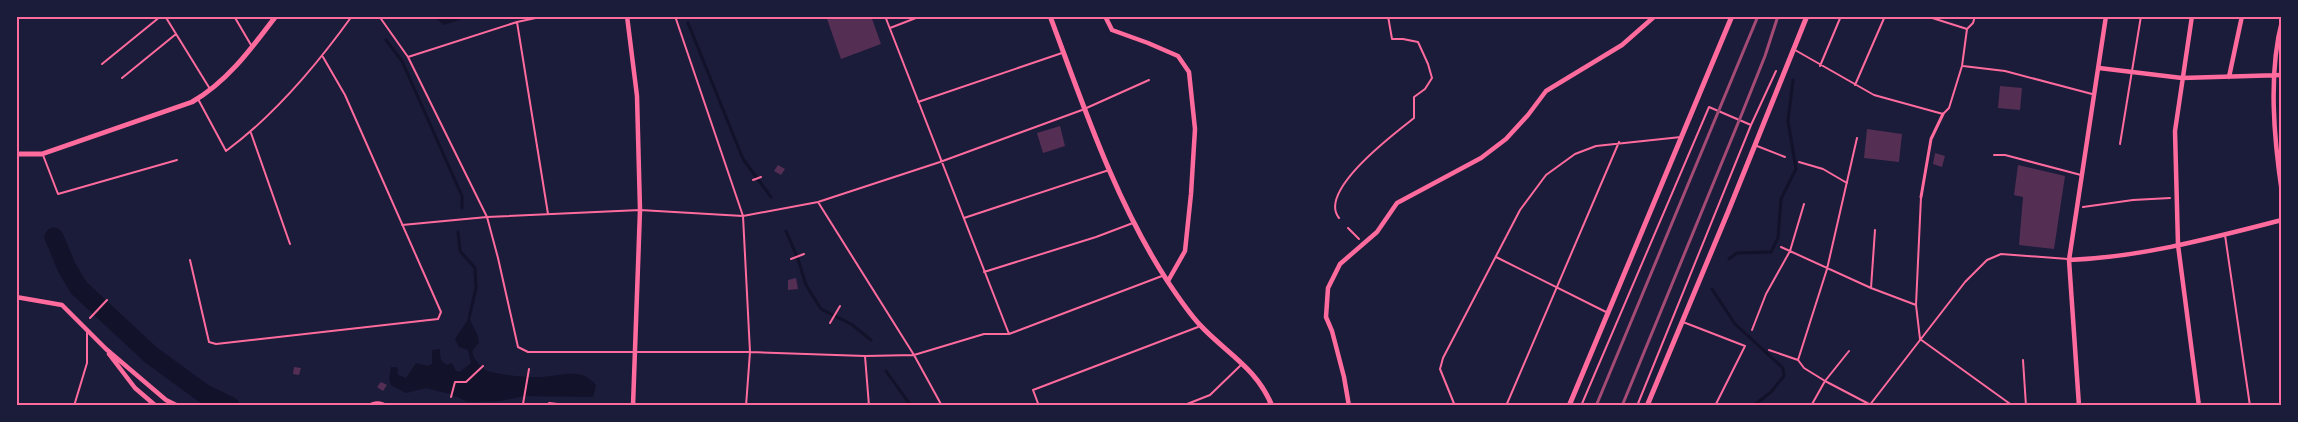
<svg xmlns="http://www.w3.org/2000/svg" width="2298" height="422" viewBox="0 0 2298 422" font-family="Rubik,sans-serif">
  <rect width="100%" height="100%" fill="#1b1b3a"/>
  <path fill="#12122b" d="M433,16H471L444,25Z
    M469,318L478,336L479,343C477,345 475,347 473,350C470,356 482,368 487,371C504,375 524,378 542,377C563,376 581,367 596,385L593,397L524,396L501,401L468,402L450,394L426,388L406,393L391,385L389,379L391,367H397L398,375L406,378L416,363L428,366L432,364V350L440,349C440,357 440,361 447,365L452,363L456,371L460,372L471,363L468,350L459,347L455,339Z"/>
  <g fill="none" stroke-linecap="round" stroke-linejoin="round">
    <path stroke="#12122b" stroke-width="3" d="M688,23L743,159L771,197
      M386,40L402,61L462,196V208
      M786,231L798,259L806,285L821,309L851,324L871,340
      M458,232L460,251L475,268L476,288L469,318
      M1729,259L1737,253L1771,252L1778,238L1781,199L1796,169L1788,121L1793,80
      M1712,289L1735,324L1783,368L1784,376L1771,392L1753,406
      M886,371L911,406"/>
    <path stroke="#12122b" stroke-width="19" d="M54,237L67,268L79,288L151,355L203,393L230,406"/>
  </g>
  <path fill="#542f53" d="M826,16H871L881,44L841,59Z
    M2000,86L2022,88L2020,110L1998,108Z
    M1060,126L1065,146L1043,153L1037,133Z
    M1867,129L1902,134L1899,162L1864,158Z
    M1935,153L1945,156L1942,167L1933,164Z
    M778,165L785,169L781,175L774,171Z
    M2018,165L2065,176L2054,249L2019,245L2023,197L2014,195Z
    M796,278L798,289L788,290V280Z
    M294,367L301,368L299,375L293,374Z
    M381,382L387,385L383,391L377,387Z"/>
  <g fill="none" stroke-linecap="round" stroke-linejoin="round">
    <path stroke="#ff6b9d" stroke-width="2" d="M753,180L761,177
      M2083,207L2133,200L2170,198
      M1339,218C1317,191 1395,133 1414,118V97L1425,89L1432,78L1428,64L1418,42L1403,39H1392L1388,16
      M1348,228L1359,239
      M791,259L804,254
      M90,318L107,300
      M830,323L840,306
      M529,369L523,404L530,406
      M451,397L455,382H466L483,366
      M366,406C375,401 380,401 389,406
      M532,406H543
      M549,406V403L574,406
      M585,406L605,404
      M1581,406L1709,107L1751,125
      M1637,406L1751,125L1776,71"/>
    <path stroke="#ff6b9d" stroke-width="2" d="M165,16L210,89
      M234,16L251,45
      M379,16L408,57L487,217L498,258L518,347L528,352H750L865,356L914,355L984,334H1009L1162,276
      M675,16L743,216L750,352L746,406
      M885,16L1009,334
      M1926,16L1967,29
      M517,22L548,214
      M890,28L921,16
      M1795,50L1874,95L1943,114L1949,108L1962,66L1967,29L1973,23L1975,16
      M408,57L517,22L545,16
      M102,64L161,16
      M1820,66L1841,16
      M1963,66L2005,71L2092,94
      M122,78L176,34
      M1855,85L1885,16
      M198,99L226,151C275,115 316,66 352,16
      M918,102L1062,53
      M251,133L290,244
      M2120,144L2141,16
      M1757,146L1785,157
      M43,155L58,194L177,160
      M1994,155H2005L2081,175
      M1799,162L1823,169L1847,183
      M818,202L914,355L942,406
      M964,218L1109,170
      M402,225L487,217L640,210L743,216L818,202L940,162L1082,110L1149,80
      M2225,235L2250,406
      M1781,247L1871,288L1916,305
      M1496,257L1606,312
      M190,260L209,342L216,344L438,319L441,312L345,95L323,57
      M984,272L1096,237L1133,223
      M1871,288L1875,230
      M1683,322L1745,346L1715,406
      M1752,330L1766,294L1790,251L1804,204
      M1920,339L1916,305L1921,197
      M1920,339L2013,406
      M1769,350L1798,360L1804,368L1825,381L1869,404
      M865,356L869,406
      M1798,360L1827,269L1857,138
      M2023,360L2026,406
      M74,406L87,363V330
      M1039,406L1033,390L1198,327
      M1182,406L1210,395L1241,365
      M1455,406L1440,369L1443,358L1520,210L1546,175L1575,154L1596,146L1681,137
      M1506,406L1619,142
      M1811,406L1825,381L1849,351
      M1869,406L1965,282L1987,260L2001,254L2068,259"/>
    <path stroke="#ff6b9d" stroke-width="3" d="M1921,197L1931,139L1943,114"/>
    <path stroke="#ff6b9d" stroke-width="4.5" d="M627,16L637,96L640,210L633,406
      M1105,16L1112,30L1148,43L1178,56L1189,72L1195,129L1191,194L1185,251L1168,281
      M2192,16L2175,131L2178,245L2199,406
      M2282,21C2268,74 2274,139 2282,193
      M2099,68L2182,78L2282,75
      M2229,77L2242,16
      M2069,260C2142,257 2212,238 2282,220
      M16,297L62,305L106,349L166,400L178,406
      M109,354L135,388L156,406
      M1349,406L1344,377L1332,331L1326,317L1328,288L1340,264L1377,232L1397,203L1481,158L1506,139L1528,115L1546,91L1622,45L1655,16
      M2079,406L2069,260L2106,16"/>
    <path stroke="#ff6b9d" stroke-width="5" d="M1050,16C1084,107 1115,201 1168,282C1178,297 1188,312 1200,325C1226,353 1257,368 1272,406
      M16,154H42L192,102C227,82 251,49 276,16
      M1569,406L1732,16
      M1647,406L1728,212L1807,16"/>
    <path stroke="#a44b75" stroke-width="3" d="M1596,406L1758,16
      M1622,406L1743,111L1765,56L1778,16"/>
  </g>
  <rect width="2298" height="422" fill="none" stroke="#1b1b3a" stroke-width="35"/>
  <rect x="18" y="18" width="2262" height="386" fill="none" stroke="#ff6b9d" stroke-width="2"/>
</svg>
